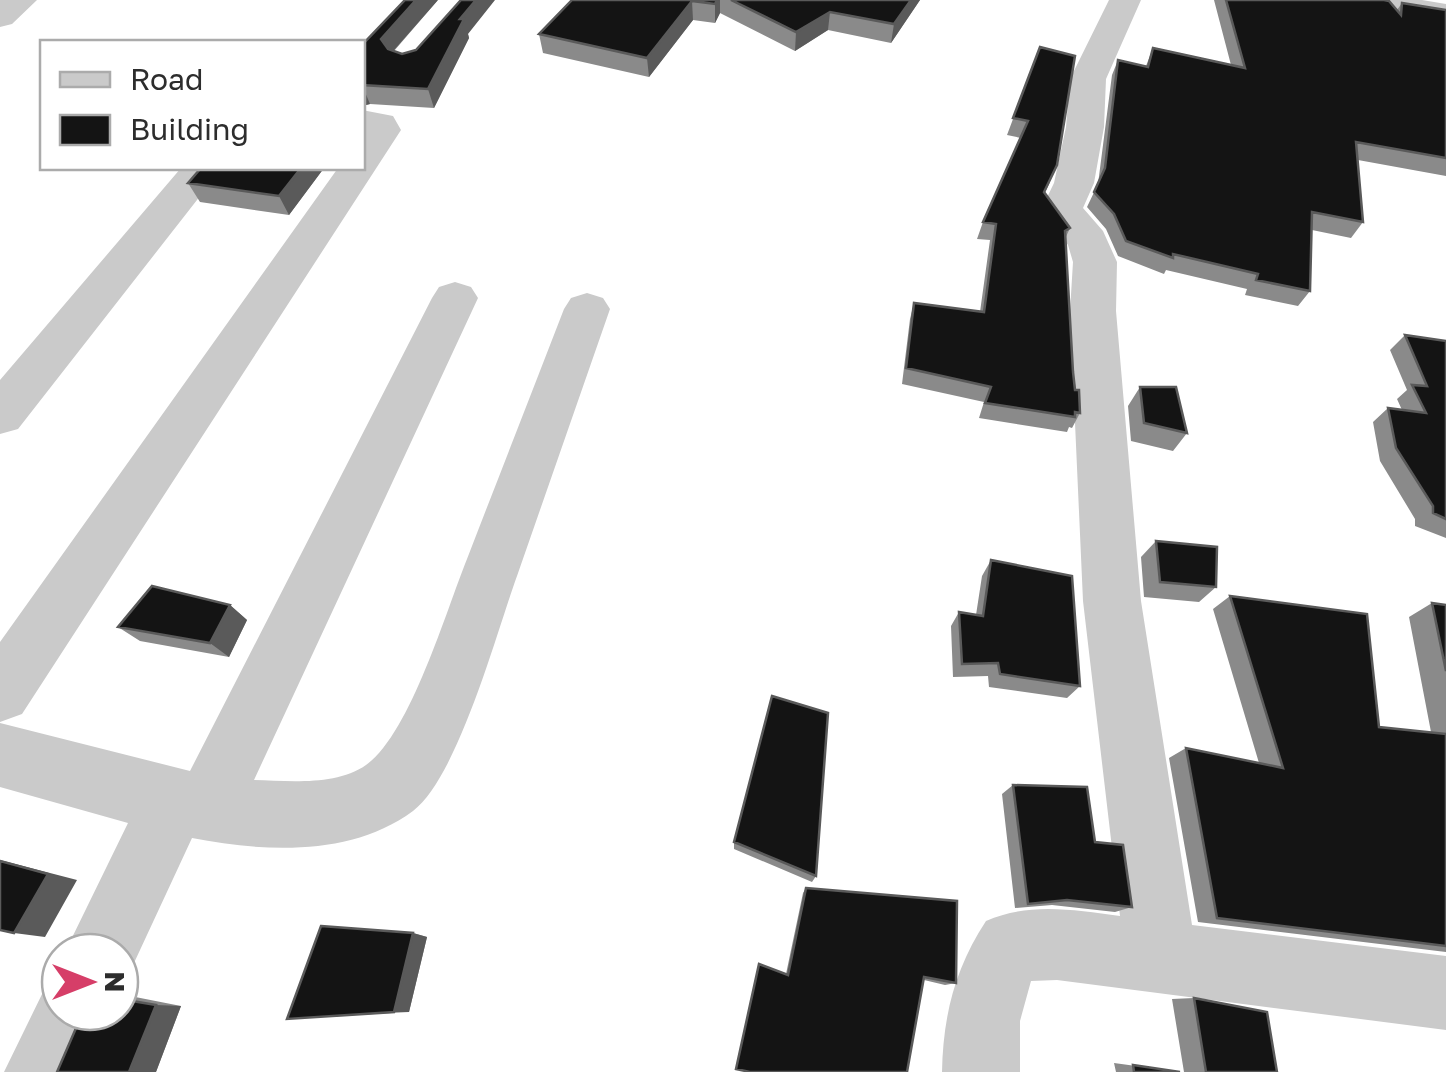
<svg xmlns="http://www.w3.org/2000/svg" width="1446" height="1072" viewBox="0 0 1446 1072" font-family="'Golos Text',sans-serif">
  <rect width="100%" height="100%" fill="#fff"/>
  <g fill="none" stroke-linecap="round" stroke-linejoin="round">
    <path fill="#cacaca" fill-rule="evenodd" d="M0,0H37L12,24L0,27Z
      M1109,0H1141L1106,79L1104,127L1094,183L1083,208L1103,231L1117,262L1116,311L1141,601L1192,925L1446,956V1030L1057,980L1031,981L1020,1021V1072H942C943,1016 955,968 986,921C1030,902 1073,910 1120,916L1083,601L1070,311L1073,262L1068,245L1041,210L1054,183L1066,127L1070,79Z
      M1345,0H1422L1446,4V24L1361,10L1349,7Z
      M362,110L393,116L401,130L22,714L0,722V642L338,168H362Z
      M181,168H222L18,429L0,434V380Z
      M455,282L471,287L478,298L254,780C289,781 336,786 366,765C410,734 446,611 467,559C499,476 532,392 564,309L571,298L587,293L603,298L610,309C579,398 548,487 517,576C497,631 458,777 413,811C351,857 264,852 192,838L127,978L120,980V952H65L128,823L0,787V723L190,771L432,298L439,287Z
      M60,980V1012H109L83,1072H4L46,986Z"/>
  </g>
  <path fill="#8a8a8a" d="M438,0L394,51L402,54L468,34L469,38L434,108L370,104L362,106V45Z
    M572,0H920L891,43L828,30L795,51L720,13L715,23L693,20L649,77L543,53L539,34Z
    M1214,0H1384L1397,10L1402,3L1446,10V176L1358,160L1363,222L1351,238L1312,230L1310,291L1298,306L1245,295L1247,289L1166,270L1164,274L1118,256L1106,229L1087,207L1098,184L1112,75L1118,60L1146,66L1153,48L1231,65Z
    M1040,47L1050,182L1045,193L1070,228L1065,239L1073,372L1080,413L1072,428L1069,427L1067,432L979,418L984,402L902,384L910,319L914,303L980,312L990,240L977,239L983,222L1021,138L1007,135Z
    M324,168L289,215L200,202L188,183Z
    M1405,335L1446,341V538L1415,526V519L1380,461L1373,422L1388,408L1402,410L1397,399L1407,390L1390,350Z
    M1140,387L1187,433L1173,451L1131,441L1128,406Z
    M1156,541L1216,587L1199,602L1144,597L1141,557Z
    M991,560L1080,686L1067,698L989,687L988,676L953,677L951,626L959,612L976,615L982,576Z
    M1230,596L1379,727L1431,732L1409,617L1432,603L1446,605V952L1198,922L1169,758L1186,748L1259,763L1213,609Z
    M230,605L247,620L229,657L140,641L118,627Z
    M1013,785L1095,842L1132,907L1115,912L1052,905L1015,908L1002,794Z
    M734,842L816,876L812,882L734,849Z
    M806,888L956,983L945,985L924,980L736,1069L758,966L759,964L786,974L803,893Z
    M413,933L427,937L409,1012L287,1019Z
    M120,994L181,1006L156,1072H57L120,1012Z
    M1194,998L1277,1072H1184L1172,999Z
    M1114,1063L1180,1072H1116Z"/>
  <path fill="#5a5a5a" d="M416,0H438L387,58L381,39Z
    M476,0H495L468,34L469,38L434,108L428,89L460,19Z
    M717,0H720V13L715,23V4Z
    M911,0H920L891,43L894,24Z
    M692,1L693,20L649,77L647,58Z
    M830,12L828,30L795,51L796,32Z
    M362,85L370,104L362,106Z
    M301,168H324L289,215L279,196Z
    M230,605L247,620L229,657L210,643Z
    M0,860L77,880L45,937L14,933Z
    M413,933L427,937L409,1012H394Z
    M156,1005L181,1006L156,1072H129Z"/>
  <path fill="#141414" stroke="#5a5a5a" stroke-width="2.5" d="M405,0H416L381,39L388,49L402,54L416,50L461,0H476L460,19H464L428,89L362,85V45Z
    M572,0H717L715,4L692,1L647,58L539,34Z
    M731,0H911L894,24L830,12L796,32Z
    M1226,0H1384L1389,1L1401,15L1402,3L1446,10V158L1356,142L1363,222L1312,212L1310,291L1256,280L1258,274L1173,254V258L1126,241L1114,214L1094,192L1105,168L1118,60L1148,67L1153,48L1245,68Z
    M1040,47L1075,56L1057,165L1044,192L1070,228L1065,231L1073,372L1075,390H1079L1080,413L1075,412V417L985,403L991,387L906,368L914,303L984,312L996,224L983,222L1028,121L1013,118Z
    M201,168H301L279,196L188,183Z
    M1405,335L1446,341V519L1433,513V506L1396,448L1388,408L1426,413L1412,385L1427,386Z
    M1140,387H1176L1187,433L1144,423Z
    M1156,541L1217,547L1216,587L1160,582Z
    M991,560L1072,576L1080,686L1000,674L998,663L962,664L959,612L983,616Z
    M152,586L230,605L210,643L118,627Z
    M1230,596L1367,614L1379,727L1446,734V946L1217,918L1186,748L1283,768Z
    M1432,603L1446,605V671Z
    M772,696L828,713L816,876L734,842Z
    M1013,785L1087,787L1095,842L1123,845L1132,907L1067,900L1028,904Z
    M0,861L48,874L14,933L0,930Z
    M806,888L957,901L956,983L924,977L907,1072H750L736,1069L759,964L788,975Z
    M321,926L413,933L394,1012L287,1019Z
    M1194,998L1267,1012L1277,1072H1206Z
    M120,999L156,1005L129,1072H57L83,1012H120Z
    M1133,1065L1180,1072H1134Z"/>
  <rect x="40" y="40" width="325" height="130" fill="#ffffff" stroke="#ababab" stroke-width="2.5"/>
  <rect x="60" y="72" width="50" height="15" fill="#cacaca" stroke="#ababab" stroke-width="2.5"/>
  <text x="130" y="90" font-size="30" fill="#2d2d2d">Road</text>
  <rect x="60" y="115" width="50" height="30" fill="#141414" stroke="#ababab" stroke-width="2.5"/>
  <text x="130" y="140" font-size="30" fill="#2d2d2d">Building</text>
  <g transform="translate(90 982) rotate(90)"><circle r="48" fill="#ffffff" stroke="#ababab" stroke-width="2.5"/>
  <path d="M0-8L18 38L0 25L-18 38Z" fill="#d63e68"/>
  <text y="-15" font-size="28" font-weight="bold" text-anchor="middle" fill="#2d2d2d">N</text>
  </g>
</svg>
